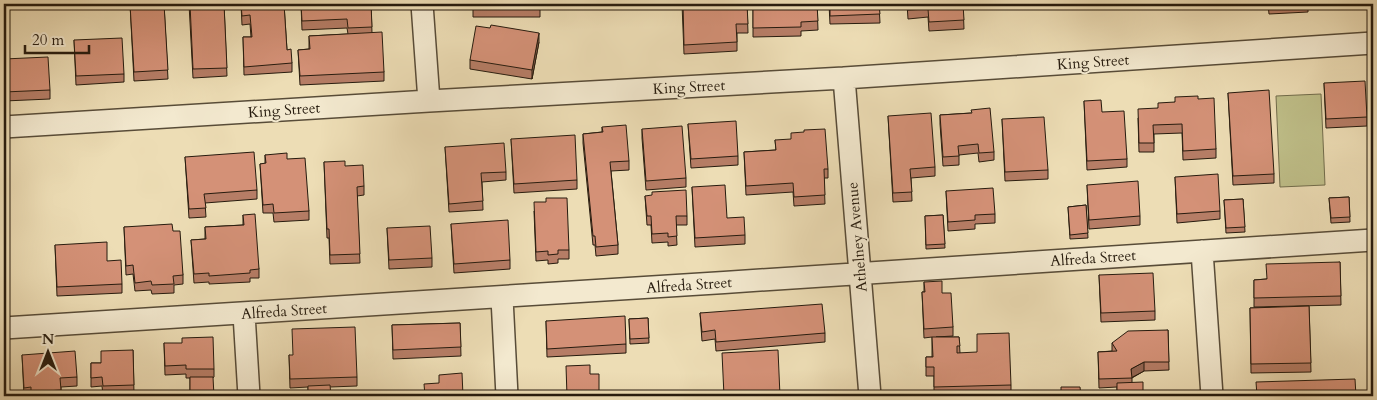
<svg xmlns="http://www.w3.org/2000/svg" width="1377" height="400" viewBox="0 0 1377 400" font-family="Cardo,serif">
  <rect width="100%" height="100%" fill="#edddb5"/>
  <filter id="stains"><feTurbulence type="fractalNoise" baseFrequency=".004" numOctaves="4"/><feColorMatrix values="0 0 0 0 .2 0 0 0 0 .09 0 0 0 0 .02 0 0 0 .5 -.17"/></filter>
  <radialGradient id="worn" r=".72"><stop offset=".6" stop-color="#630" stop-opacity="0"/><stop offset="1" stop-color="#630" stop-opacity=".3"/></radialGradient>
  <path fill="#bfbf89" stroke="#726d4c" d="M1321,94L1325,185L1280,187L1276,96Z"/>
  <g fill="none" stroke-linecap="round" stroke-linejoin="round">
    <defs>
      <path id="street" d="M422,4L429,101
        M844,78L870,396
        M4,127L429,101L844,78L1373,43
        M1202,251L1212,396
        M502,298L507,396
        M244,314L249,396
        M4,328C460,301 917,269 1373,240"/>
    </defs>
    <use href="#street" stroke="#584c38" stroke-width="24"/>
    <use href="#street" stroke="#f3e9cf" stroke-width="21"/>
  </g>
  <path fill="#b67d66" stroke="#261b0e" d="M130,4H164L168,79L134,81Z
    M189,4H224L227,76L193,78Z
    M241,4H284L287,50L292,63V72L244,75L243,37H251L250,24L242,25Z
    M301,4H371L372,33L384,72V81L300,85L298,50L309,49V36L348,34L347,28L302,30Z
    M473,4H540V17H473Z
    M682,4H747L748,33H737V51L684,54Z
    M817,4L818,30L801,31V36L753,37V7Z
    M829,4H879L880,23L830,24Z
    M907,4H963L964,29L929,31L928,17L908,19Z
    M1018,4H1085V6L1018,9Z
    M1268,4H1308V12L1269,14Z
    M1332,4H1366V5L1333,6Z
    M490,28L539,42L532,79L470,69V60Z
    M74,40L124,74V82L76,85Z
    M4,59L50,90V99L4,101Z
    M1324,83L1367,117V126L1326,128Z
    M1228,93L1274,174V183L1233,185Z
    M1198,99L1216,149V158L1183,160L1182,133L1154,134V152H1139L1138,118L1158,108L1175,102Z
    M1084,101L1102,112L1127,159V167L1087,170Z
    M971,113L994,152V160L979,162L978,153L959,155V165L943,166L940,124V115Z
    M888,116L935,167V176L911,178L912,201L893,202Z
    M1002,119L1048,170V179L1005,181Z
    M688,124L738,156V165L691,168Z
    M602,127L629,161V170L611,171L618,245V254L596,256L595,245H593L583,143V134L602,132Z
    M642,129L686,178V187L646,190L642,138Z
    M511,139L577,180V189L514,193Z
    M775,140L828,169V178H824L825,204L794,206L793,192L746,195L744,152L776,150Z
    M445,147L506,172V180L482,182L483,210L449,212Z
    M265,155L287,159L309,211V220L274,222L273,213H263L260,164H265Z
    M185,157L257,190V199L205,203L206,217L189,218Z
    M324,162L345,166L364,186V195L357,196L360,263L330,264L329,238H327Z
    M1175,177L1220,211V219L1177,223Z
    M1087,185L1140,216V225L1089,229Z
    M692,187L727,218L745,235V244L695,247Z
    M946,191L995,214V223L975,224V229L948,231Z
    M645,196L687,216V225H676L677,245L668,246V242L652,243L651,225H647Z
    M1349,197L1350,222L1331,223L1329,198Z
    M1243,199L1245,232L1226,233L1224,200Z
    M1086,205L1088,238L1070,239L1068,207Z
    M534,211L569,250V259H558V263L548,264V260L536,261Z
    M243,215L259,269V278H250V282L209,284V282L194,283L191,240L205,239V227L243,225Z
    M943,215L945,248L926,249L925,216Z
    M451,224L510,260V269L454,273Z
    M124,227L173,231L183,275V284L174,285V293L152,294L151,290L135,291L133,274L126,275Z
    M387,228L432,258V267L389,269Z
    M55,245L122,284V293L57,296Z
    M1340,262L1341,305L1254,307V280L1266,279Z
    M1099,275L1155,311V320L1101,322Z
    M924,282L942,293L953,327V336L936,337H959L960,353L1011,385V394L934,396V376H926V357H932V337L924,338L922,292H924Z
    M1309,306L1311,372L1251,373L1250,308Z
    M700,313L825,333V342L716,351L715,339L702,341Z
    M648,318L649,343L630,344L629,319Z
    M546,321L626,344V353L547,357Z
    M460,323L461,356L393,359L392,325Z
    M1168,330L1169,370L1144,371L1132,378V383L1143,394L1165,396H1117V387L1099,388L1098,352L1112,351V343Z
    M164,343L214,369V377L190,394V378H186V374L165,375Z
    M133,350L134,394L103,395L102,386L91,387V363H101Z
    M22,355L77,377V386L61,387V396H24Z
    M289,355L357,377V386L330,387L308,391V387L290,388Z"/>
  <path fill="#946653" stroke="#261b0e" d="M539,33V42L532,79V70Z
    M1144,362V371L1131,378V369Z"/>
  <path fill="#d49177" stroke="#261b0e" d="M130,4H164L168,70L134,72Z
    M190,4H224L227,68L193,69Z
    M241,4H284L287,50L291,49L292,63L244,67L243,37H252L250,15L242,16Z
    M301,4H371L372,27L348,28L347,19L302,21Z
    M473,4H540V8L473,9Z
    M683,4H747L748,24H736L737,42L684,45Z
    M764,4H817L818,21L801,22V27L753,28V7H764Z
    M830,4H879L880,14L830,16Z
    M908,4H963L964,20L929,22L928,9L908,10Z
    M1269,4H1295L1269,5Z
    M491,25L539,33L532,70L470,60L476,26L490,28Z
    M382,32L384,72L300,76L298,50L310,49L309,36Z
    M122,38L124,74L76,76L74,40Z
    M48,57L50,90L4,92V59Z
    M1365,81L1367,117L1326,119L1324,83Z
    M1269,90L1274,174L1233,176L1228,93Z
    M1198,96V99L1214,98L1216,149L1183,151L1182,124L1153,125L1154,143H1139L1138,109L1158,108V103L1175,102V97Z
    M1101,100L1102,112L1124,111L1127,159L1087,161L1084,101Z
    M990,108L994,152L979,153L978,144L958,146L959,156L943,157L940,115L972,113L971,110Z
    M931,113L935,167L910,169L912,192L893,193L888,116Z
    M1044,117L1048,170L1005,172L1002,119Z
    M736,121L738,156L691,159L688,124Z
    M626,125L629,161L610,162L618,245L596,247L595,236H593L583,134L603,132L602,127Z
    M682,126L686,178L646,181L642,129Z
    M825,129L828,169H824L825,195L794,197L793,183L746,186L744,152L776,150L775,140L791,139V133L804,132V130Z
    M575,135L577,180L514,184L511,139Z
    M504,143L506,172L481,173L483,201L449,204L445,147Z
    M254,152L257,190L204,194L206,208L189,209L185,157Z
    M287,153V159L305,158L309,211L274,213L273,204L263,205L260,164L266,163L265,155Z
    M345,161V166L363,165L364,186L357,187L360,254L330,255L329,229H327L324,162Z
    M1218,174L1220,211L1177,214L1175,177Z
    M1138,181L1140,216L1089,220L1087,185Z
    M725,185L727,218L744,217L745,235L695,238L692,187Z
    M993,188L995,214L975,215V220L948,222L946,191Z
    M686,190L687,216H676L677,236L668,237V233L652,234L651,216H647L645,196L652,195V192Z
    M1349,197L1350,217L1331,218L1329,198Z
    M546,198H567L569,250H558V254L548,255V251L536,252L534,202H546Z
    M1243,199L1245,227L1226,228L1224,200Z
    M1086,205L1088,233L1070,235L1068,207Z
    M255,214L259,269L250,270V273L209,276V273L194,274L191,240L206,239L205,227L244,225L243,215Z
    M943,215L945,244L926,245L925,216Z
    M508,220L510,260L454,264L451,224Z
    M172,224L173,231H180L183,275L173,276L174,284L152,285L151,281L135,283L133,265L126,266L124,227Z
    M430,226L432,258L389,260L387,228Z
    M107,242V261L121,260L122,284L57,287L55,245Z
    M1340,262L1341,296L1254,298V280L1267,279L1266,264Z
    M1153,273L1155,311L1101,313L1099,275Z
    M942,281V293H951L953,327L924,329L922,292H925L924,282Z
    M822,304L825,333L716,342L715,330L702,332L700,313Z
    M1309,306L1311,363L1251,364L1250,308Z
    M625,316L626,344L547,349L546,321Z
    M648,318L649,338L630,339L629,319Z
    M460,323L461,347L393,350L392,325Z
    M355,327L357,377L290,379L289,355H293L292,329Z
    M1168,330L1169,362H1144L1131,369L1132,378L1099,379L1098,352L1117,351L1112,343L1128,331Z
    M1009,333L1011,385L934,387V367H926V357H933L932,337H959L960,346H957V353L977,352V334Z
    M213,337L214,369H186V365L165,366L164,343H182V338Z
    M133,350L134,385L103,386L102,377L91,378V363H101V351Z
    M778,350L780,396H724L722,353Z
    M75,351L77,377L60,378L61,390L31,392V387L24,388L22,355Z
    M590,365V374H599V391H618V396H567L566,366Z
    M462,373L463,396H425L424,384L439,383V375Z
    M190,377H213L214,396H177V394H190Z
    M1355,379L1356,396H1257L1256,382Z
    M1143,382V394L1165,393V396H1117V383Z
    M330,385L331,396H302V391H308V386Z
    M1061,387H1080L1081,396H1061Z"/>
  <g text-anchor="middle" stroke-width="4" stroke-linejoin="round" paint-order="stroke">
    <g font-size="15" fill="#261b0e" stroke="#f3e9cf">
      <text transform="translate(1093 62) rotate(-4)" y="5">King Street</text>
      <text transform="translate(689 87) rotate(-3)" y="5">King Street</text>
      <text transform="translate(284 110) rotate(-4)" y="5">King Street</text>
      <text transform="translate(857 237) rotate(-95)" y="5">Athelney Avenue</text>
      <text transform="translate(1093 258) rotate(-4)" y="5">Alfreda Street</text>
      <text transform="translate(689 285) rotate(-4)" y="5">Alfreda Street</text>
      <text transform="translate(284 311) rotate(-4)" y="5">Alfreda Street</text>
    </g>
  </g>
  <rect width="1377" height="400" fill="none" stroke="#edddb5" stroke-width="20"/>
  <rect x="5" y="5" width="1367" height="390" fill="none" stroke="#261b0e" stroke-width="2.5"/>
  <rect x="10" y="10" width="1357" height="380" fill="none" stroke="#261b0e"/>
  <g transform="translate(48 352)" stroke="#f3e9cf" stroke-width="4" paint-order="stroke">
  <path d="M0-4L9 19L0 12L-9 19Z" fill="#261b0e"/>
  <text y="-8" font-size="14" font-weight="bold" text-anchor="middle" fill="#261b0e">N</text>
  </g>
  <path d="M25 45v8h64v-8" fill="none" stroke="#261b0e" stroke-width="2.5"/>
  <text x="32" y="45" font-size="15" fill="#261b0e" stroke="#f3e9cf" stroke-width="4" paint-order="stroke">20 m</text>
  <rect width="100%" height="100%" filter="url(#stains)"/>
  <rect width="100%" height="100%" fill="url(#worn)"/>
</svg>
